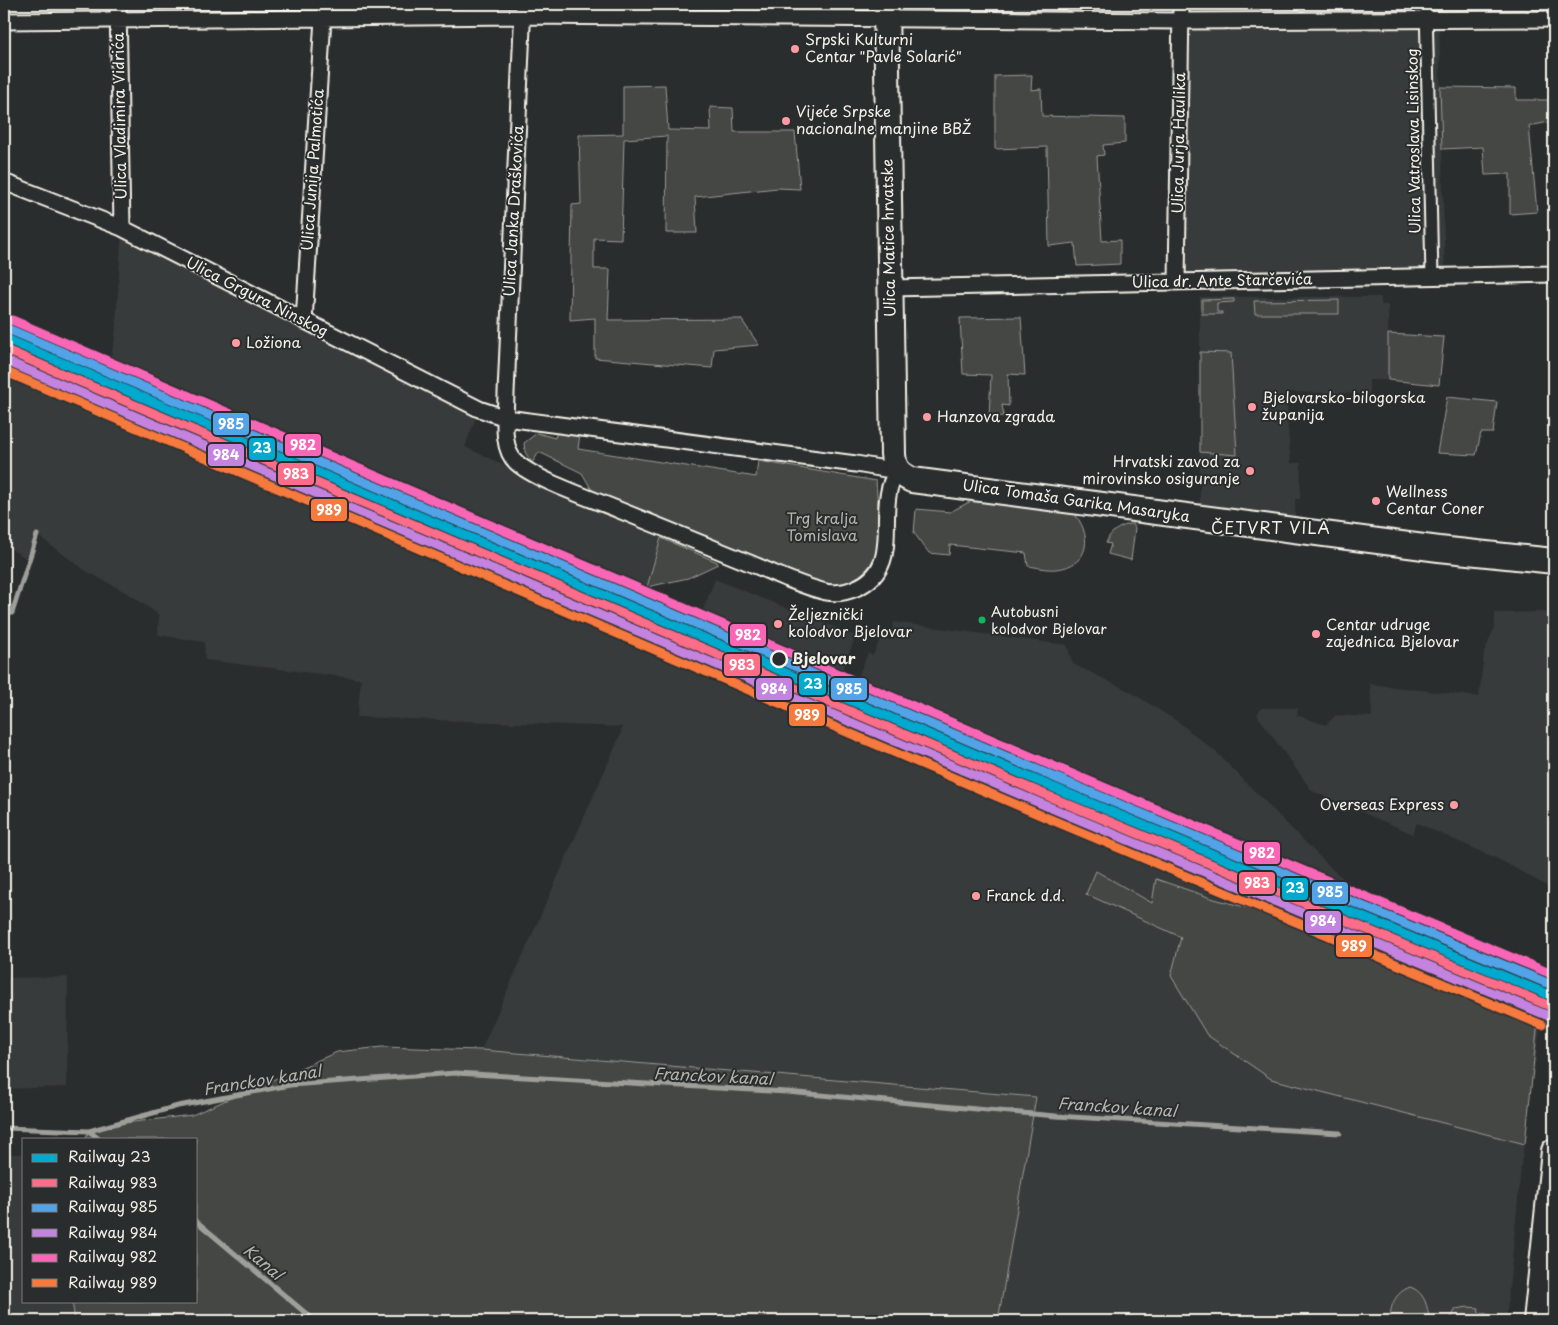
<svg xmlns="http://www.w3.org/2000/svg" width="1558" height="1325" viewBox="0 0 1558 1325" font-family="'Playpen Sans',sans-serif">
  <rect width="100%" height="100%" fill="#2a2d2e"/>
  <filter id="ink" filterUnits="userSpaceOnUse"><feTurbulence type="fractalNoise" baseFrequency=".02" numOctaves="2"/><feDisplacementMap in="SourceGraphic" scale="10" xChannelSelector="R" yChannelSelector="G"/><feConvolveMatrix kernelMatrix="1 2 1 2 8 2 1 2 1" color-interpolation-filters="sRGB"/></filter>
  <g filter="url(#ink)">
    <path fill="#373a3a" d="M886,4H1554V19H1439L1445,278L1177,282L1181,21L886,19Z
      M122,228L479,409L465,447L661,538L647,587L637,596L698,622L715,579L727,584L856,636L842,670L856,682L868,653L873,655L881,637L890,640L894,622L1067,645L1073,664L1131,692L1180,723L1217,753L1334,871L1373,902L1513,980L1449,964L1544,1000L1522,1158L1506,1321H998L1036,1097L481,1050L620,736L622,727L357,717L361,679L205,660L204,642L158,635L159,615L129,594L86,571L38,536L29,560L4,545V328L111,356L115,338Z
      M1200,297H1381V305H1388V380H1369V394L1288,392L1287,418L1291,463H1301L1300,499H1295V516L1200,509Z
      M1546,612V616L1553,617L1552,624H1554V890L1500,860L1417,823L1413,834L1312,791L1257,715L1261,708H1298L1297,715L1326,725L1336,715L1372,717L1370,684L1479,697L1484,653L1495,626V613Z
      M68,977L67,1087L4,1089V978Z
      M4,1154H24V1301H72L75,1321H4Z"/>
    <path fill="#444645" stroke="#9c9c96" d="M1032,75L1031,90L1041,89L1042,116L1125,118V143L1103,145L1104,155L1097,156L1102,241L1120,240V264L1077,266L1075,243L1049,246L1047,147L995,149V76Z
      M665,85L668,130L711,131L710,107L733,108L734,132H795L800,189L777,188L695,197L697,233H666L667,136L624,139L621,239L594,238V269H610L608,320L741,319L759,345L714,349L712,368L595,358V318L570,320L572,205L581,204L579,135L623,134V86Z
      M1440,87L1516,88V100H1554V121L1529,126L1537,212L1510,214V174L1485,175L1483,147L1442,149Z
      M1234,299V302L1217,303V312H1222V314H1202V300Z
      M1339,300V314H1255L1254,301Z
      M1021,317L1025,375L1008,374L1009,406L1002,405L1004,416L989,417L991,375L963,374L960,318Z
      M1388,334L1444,337L1439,385L1388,380Z
      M1200,352L1231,353L1237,455L1200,452Z
      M1447,397L1497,402L1493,433H1481L1476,455L1437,453Z
      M558,428L580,433L578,449L756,477L758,461L876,481C877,495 881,542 877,551C869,576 845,587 822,587L592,490L582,473L539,452L532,463L525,452L524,443L537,433L555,438Z
      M977,498L1072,511C1093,533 1091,566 1056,569C1047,570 1037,567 1028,566L1026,553L950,545L949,555L929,553L914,533L916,509L950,512Z
      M1129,524H1133L1135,528L1131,560L1108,554L1111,544L1106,543C1110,532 1117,528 1129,524Z
      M661,538L717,562L718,564L688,578L647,587Z
      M1096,871L1152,903L1156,879L1214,899L1401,948L1540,1002L1525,1144L1271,1079L1207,1035L1171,976L1181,937L1086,894Z
      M382,1047L481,1050L1036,1097L998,1321H75L72,1301H196V1139H85L89,1131L109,1125L192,1115L337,1052Z
      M1410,1287C1425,1292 1428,1307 1429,1321H1390C1390,1305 1395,1293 1410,1287Z
      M1468,1307L1479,1308L1478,1312L1503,1318L1502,1321H1449L1456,1309Z"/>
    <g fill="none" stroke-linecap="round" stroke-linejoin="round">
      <path stroke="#9f9f9a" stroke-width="5" d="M4,615L12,613L37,535
        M4,1128L89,1131L99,1139
        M89,1131L178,1106L290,1085L456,1073L787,1092L1056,1116L1340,1133
        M196,1221L315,1321"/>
      <defs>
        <path id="pedestrian" d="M1426,4L1432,278"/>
        <path id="minor" d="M118,4L122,228
          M4,21L523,16L1181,21L1554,19
          M4,182L122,228L479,409L506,418L856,464L897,471C872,509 907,566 856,588C847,592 836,594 826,592C801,586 776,574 752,564C707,546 663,528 619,510C593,499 535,480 516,462C500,448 506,413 506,393L523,4
          M1177,282L1181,4
          M889,288L1554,274
          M304,321L323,18"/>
        <path id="primary" d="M886,4L893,454C894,469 899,474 912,480L1439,549L1554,561
          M1536,1321L1554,1151"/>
      </defs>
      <use href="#pedestrian" stroke="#f4f1e8" stroke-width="15"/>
      <use href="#minor" stroke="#f4f1e8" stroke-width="19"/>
      <use href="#primary" stroke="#f4f1e8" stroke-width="28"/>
      <use href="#pedestrian" stroke="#2a2d2e" stroke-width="11"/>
      <use href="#minor" stroke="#2a2d2e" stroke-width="15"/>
      <use href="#primary" stroke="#2a2d2e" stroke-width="24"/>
      <defs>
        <path id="rail-1" d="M4,338L1057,789L1554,997"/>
        <path id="rail-2" d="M4,349L1053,798L1550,1006"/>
        <path id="rail-3" d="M8,329L1061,780L1554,986"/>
        <path id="rail-4" d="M4,360L1049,807L1546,1015"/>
        <path id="rail-5" d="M12,320L1065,771L1554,975"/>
        <path id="rail-6" d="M4,371L1045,817L1542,1025"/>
      </defs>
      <use href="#rail-1" stroke="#2a2d2e" stroke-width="12"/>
      <use href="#rail-2" stroke="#2a2d2e" stroke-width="12"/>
      <use href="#rail-3" stroke="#2a2d2e" stroke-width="12"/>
      <use href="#rail-4" stroke="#2a2d2e" stroke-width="12"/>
      <use href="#rail-5" stroke="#2a2d2e" stroke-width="12"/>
      <use href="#rail-6" stroke="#2a2d2e" stroke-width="12"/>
      <use href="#rail-1" stroke="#00a9ce" stroke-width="9"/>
      <use href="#rail-2" stroke="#fb6d88" stroke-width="9"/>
      <use href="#rail-3" stroke="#53a3e8" stroke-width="9"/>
      <use href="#rail-4" stroke="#c483df" stroke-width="9"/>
      <use href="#rail-5" stroke="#fa66b7" stroke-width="9"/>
      <use href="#rail-6" stroke="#f6793e" stroke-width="9"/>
    </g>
  </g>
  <g fill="#ff9aa2" stroke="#2a2d2e" stroke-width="2">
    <circle cx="795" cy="49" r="5"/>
    <circle cx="786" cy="121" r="5"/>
    <circle cx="236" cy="343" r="5"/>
    <circle cx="1252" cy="407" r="5"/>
    <circle cx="927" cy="417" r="5"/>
    <circle cx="1250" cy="471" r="5"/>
    <circle cx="1376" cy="501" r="5"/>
    <circle cx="778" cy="624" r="5"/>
    <circle cx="1316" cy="634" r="5"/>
    <circle cx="1454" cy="805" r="5"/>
    <circle cx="976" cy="896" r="5"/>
  </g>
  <circle fill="#13b361" stroke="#2a2d2e" stroke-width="2" cx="982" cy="620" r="4.5"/>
  <circle fill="#2a2d2e" stroke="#f4f1e8" stroke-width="2.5" cx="779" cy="659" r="8"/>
  <g text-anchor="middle" stroke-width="4" stroke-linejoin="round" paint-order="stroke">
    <g font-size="14" fill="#f4f1e8" stroke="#2a2d2e" text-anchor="start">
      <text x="991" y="617">Autobusni<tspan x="991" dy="17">kolodvor Bjelovar</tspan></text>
    </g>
    <g font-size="15" fill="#f4f1e8" stroke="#2a2d2e" text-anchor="start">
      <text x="805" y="45">Srpski Kulturni<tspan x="805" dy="17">Centar "Pavle Solarić"</tspan></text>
      <text x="796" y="117">Vijeće Srpske<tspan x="796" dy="17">nacionalne manjine BBŽ</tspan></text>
      <text x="246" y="348">Ložiona</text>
      <text x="1262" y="403">Bjelovarsko-bilogorska<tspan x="1262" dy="17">županija</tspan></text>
      <text x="937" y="422">Hanzova zgrada</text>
      <text x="1240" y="467" text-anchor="end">Hrvatski zavod za<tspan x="1240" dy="17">mirovinsko osiguranje</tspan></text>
      <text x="1386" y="497">Wellness<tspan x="1386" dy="17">Centar Coner</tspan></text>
      <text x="788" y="620">Željeznički<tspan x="788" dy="17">kolodvor Bjelovar</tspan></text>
      <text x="1326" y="630">Centar udruge<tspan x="1326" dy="17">zajednica Bjelovar</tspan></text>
      <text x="1444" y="810" text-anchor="end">Overseas Express</text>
      <text x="986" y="901">Franck d.d.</text>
    </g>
    <g font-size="15" fill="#f4f1e8" stroke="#2a2d2e">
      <text transform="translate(120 116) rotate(-91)" y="5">Ulica Vladimira Vidrića</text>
      <text transform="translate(1414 141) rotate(-91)" y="5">Ulica Vatroslava Lisinskog</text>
      <text transform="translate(1179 143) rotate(-89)" y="5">Ulica Jurja Haulika</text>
      <text transform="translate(313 170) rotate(-86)" y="5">Ulica Junija Palmotića</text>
      <text transform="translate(514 211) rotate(-87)" y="5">Ulica Janka Draškovića</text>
      <text transform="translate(889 238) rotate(-91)" y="5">Ulica Matice hrvatske</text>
      <text transform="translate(1222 281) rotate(-1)" y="5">Ulica dr. Ante Starčevića</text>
      <text transform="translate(257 297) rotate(27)" y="5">Ulica Grgura Ninskog</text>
      <text transform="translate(1076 501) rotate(8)" y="5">Ulica Tomaša Garika Masaryka</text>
    </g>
    <g font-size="15" fill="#b6b5af" stroke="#2a2d2e">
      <text x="822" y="524">Trg kralja<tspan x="822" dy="17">Tomislava</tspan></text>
    </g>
    <g font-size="15" font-weight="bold" fill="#f4f1e8" stroke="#2a2d2e" text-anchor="start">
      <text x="792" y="664">Bjelovar</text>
    </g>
    <g font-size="16" letter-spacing="1" fill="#f4f1e8" stroke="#2a2d2e">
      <text x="1271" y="534">ČETVRT VILA</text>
    </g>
    <g font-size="16" font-style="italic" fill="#b5b3ae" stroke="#2a2d2e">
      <text transform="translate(713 1076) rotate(3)" y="6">Franckov kanal</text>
      <text transform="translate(262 1080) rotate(-9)" y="6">Franckov kanal</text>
      <text transform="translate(1117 1107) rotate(4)" y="6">Franckov kanal</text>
      <text transform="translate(263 1262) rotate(40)" y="6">Kanal</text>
    </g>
  </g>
  <g stroke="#2a2d2e" stroke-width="2">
    <rect x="212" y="412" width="38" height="24" rx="5" fill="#53a3e8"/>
    <rect x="284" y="433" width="38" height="24" rx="5" fill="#fa66b7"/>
    <rect x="248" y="437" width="28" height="24" rx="5" fill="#00a9ce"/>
    <rect x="207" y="443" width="38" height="24" rx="5" fill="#c483df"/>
    <rect x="277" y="462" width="38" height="24" rx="5" fill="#fb6d88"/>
    <rect x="310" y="498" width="38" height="24" rx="5" fill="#f6793e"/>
    <rect x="729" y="623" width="38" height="24" rx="5" fill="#fa66b7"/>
    <rect x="723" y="653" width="38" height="24" rx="5" fill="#fb6d88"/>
    <rect x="798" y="672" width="29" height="24" rx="5" fill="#00a9ce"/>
    <rect x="830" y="677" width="38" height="24" rx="5" fill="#53a3e8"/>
    <rect x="755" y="677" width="38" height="24" rx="5" fill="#c483df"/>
    <rect x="788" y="703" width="38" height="24" rx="5" fill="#f6793e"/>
    <rect x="1243" y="841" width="38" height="24" rx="5" fill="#fa66b7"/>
    <rect x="1238" y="871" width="38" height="24" rx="5" fill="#fb6d88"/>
    <rect x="1281" y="877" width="28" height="24" rx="5" fill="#00a9ce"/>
    <rect x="1311" y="881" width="38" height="24" rx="5" fill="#53a3e8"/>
    <rect x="1304" y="910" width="38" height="24" rx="5" fill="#c483df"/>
    <rect x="1335" y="934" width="38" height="24" rx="5" fill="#f6793e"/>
  </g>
  <g font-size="14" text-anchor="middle" font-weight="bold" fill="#fff">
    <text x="231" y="429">985</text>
    <text x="303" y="450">982</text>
    <text x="262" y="453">23</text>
    <text x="226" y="460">984</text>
    <text x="296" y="479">983</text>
    <text x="329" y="515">989</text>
    <text x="748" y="640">982</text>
    <text x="742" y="670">983</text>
    <text x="813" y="689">23</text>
    <text x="849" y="694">985</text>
    <text x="774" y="694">984</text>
    <text x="807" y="720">989</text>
    <text x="1262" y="858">982</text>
    <text x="1257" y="888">983</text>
    <text x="1295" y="893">23</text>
    <text x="1330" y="897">985</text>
    <text x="1323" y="926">984</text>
    <text x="1354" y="951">989</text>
  </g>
  <rect width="1558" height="1325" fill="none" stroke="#2a2d2e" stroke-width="20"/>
  <rect x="10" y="10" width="1538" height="1305" fill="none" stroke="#f4f1e8" stroke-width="2" filter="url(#ink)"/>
  <rect x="22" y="1138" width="175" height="165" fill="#2a2d2e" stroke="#7b7b78"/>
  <rect x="32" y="1154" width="25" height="8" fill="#00a9ce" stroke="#7b7b78"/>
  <text x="68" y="1162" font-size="15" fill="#f4f1e8">Railway 23</text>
  <rect x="32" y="1179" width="25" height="8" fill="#fb6d88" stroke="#7b7b78"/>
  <text x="68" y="1188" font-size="15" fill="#f4f1e8">Railway 983</text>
  <rect x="32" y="1204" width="25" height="8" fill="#53a3e8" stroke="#7b7b78"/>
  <text x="68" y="1212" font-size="15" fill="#f4f1e8">Railway 985</text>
  <rect x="32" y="1229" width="25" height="8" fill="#c483df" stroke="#7b7b78"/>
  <text x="68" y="1238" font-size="15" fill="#f4f1e8">Railway 984</text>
  <rect x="32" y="1254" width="25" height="8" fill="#fa66b7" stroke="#7b7b78"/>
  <text x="68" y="1262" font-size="15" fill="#f4f1e8">Railway 982</text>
  <rect x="32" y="1279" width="25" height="8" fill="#f6793e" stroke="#7b7b78"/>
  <text x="68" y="1288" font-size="15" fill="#f4f1e8">Railway 989</text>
</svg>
